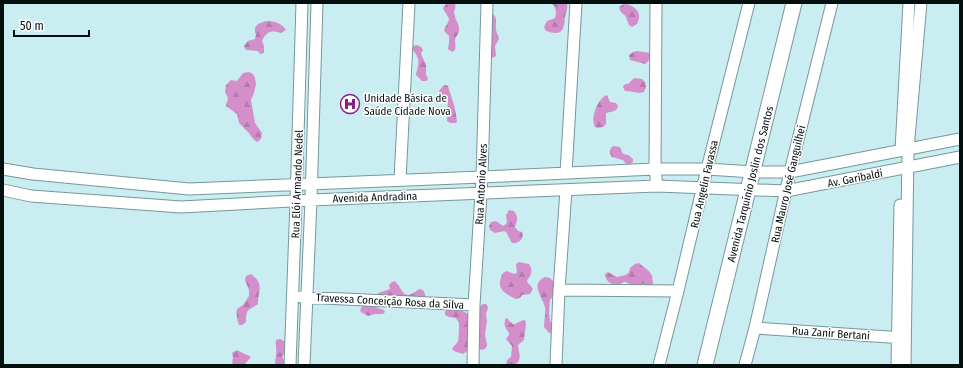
<svg xmlns="http://www.w3.org/2000/svg" width="963" height="368" viewBox="0 0 963 368" font-family="'Fira Sans Condensed',sans-serif">
  <defs>
    <pattern id="forest-firs" width="22" height="20" patternUnits="userSpaceOnUse"><rect width="22" height="20" fill="#d48fcb"/><path d="M5 1l3.5 6h-7zM16 11l3.5 6h-7z" fill="#b47aad"/></pattern>
  </defs>
  <rect width="100%" height="100%" fill="#c9edf0"/>
  <path fill="url(#forest-firs)" d="M447,3H455C456,7 455,8 454,12C454,18 459,23 459,28C460,34 456,35 455,40C455,44 456,47 455,50L452,52L448,49L449,43V36L445,32L444,30C445,27 448,23 449,20C449,16 444,12 443,8Z
    M549,3L567,4C568,8 566,12 565,17C564,31 562,36 546,31L544,27L547,21L555,18C557,12 556,4 549,3Z
    M624,4C630,4 640,9 639,17C639,18 638,22 637,24L632,27L629,25L625,15C621,13 620,11 619,7Z
    M490,14L494,15C498,21 495,22 496,29C496,32 498,35 499,39L495,46L496,56L492,58H489L487,51L492,43L489,39Z
    M267,21C275,21 281,23 286,30L281,33C271,30 267,31 262,41L264,46V53L260,54L258,51L246,50L244,46L248,41L255,39L256,35C252,25 259,23 267,21Z
    M417,45L421,47L423,50L421,53L422,57L426,64V75L428,78L427,81H422L416,75C418,63 422,61 412,49L413,46Z
    M637,51L650,53C651,58 649,61 645,64L630,60L629,55L633,52Z
    M249,72L253,74L255,78L256,84L254,93L251,100L255,123L262,133L261,139L257,142L253,139L249,133L239,123L237,114L226,106L228,98L225,92L226,85L231,80L237,81L243,73Z
    M634,78L642,79L645,82L646,87L644,92C638,94 631,91 625,91L623,87L625,84H628Z
    M446,85L448,86C449,91 451,94 452,99C455,106 456,114 457,122L456,123H450L447,121L448,100L446,98L441,100L439,96V91L443,86Z
    M607,95L610,102L616,103L618,106L617,109L614,111L606,113V124L603,127L598,128L595,127C590,118 598,98 607,95Z
    M613,146L620,147L623,154L628,155L633,159V162L630,164H626L623,160L612,157C609,152 609,150 613,146Z
    M509,210L514,211C519,218 517,220 515,227L518,231L522,232C525,239 518,244 512,243L506,232L504,231L495,233L490,230L489,226L491,222C498,220 498,223 503,226L507,223L506,215Z
    M519,262L529,264C533,270 532,275 527,280L528,283L533,289L530,294L522,295L520,298L516,299C503,293 495,288 503,273L507,271L514,274L517,273L516,264Z
    M639,263C648,271 653,271 653,284L652,286H648L644,284C640,285 636,286 631,285C630,284 626,282 625,282C622,282 622,283 619,284C612,286 605,281 605,274L608,272L617,277L626,275L629,272L630,268L635,264Z
    M251,274C265,285 258,289 258,304C249,311 246,307 246,322L242,325H239C237,319 236,315 237,309L243,305L249,296V290L245,280L246,276Z
    M545,277L550,278L553,281L555,286L556,292L550,300L549,312L550,321L553,326V333H549L544,327C544,320 546,314 545,307C542,296 530,284 545,277Z
    M395,281C404,291 403,302 419,289L423,290L425,294V299L379,296L378,293L390,289L389,285L392,282Z
    M366,304L384,310L385,312L383,314H375L368,316L361,312L360,310L363,305Z
    M483,304H486L488,308L486,314L487,321L485,334L487,345L485,349L481,350L478,347C481,339 479,338 478,331C478,323 479,315 479,307Z
    M447,309H460L469,315V329L467,336L470,343L469,350L463,354L454,351L452,349C454,345 457,344 458,341C459,339 459,325 459,323L456,318L449,317L445,315V312Z
    M506,318H507C516,330 515,321 525,320L526,324L524,340L518,345C520,358 523,365 506,365L507,360L511,357L512,346L506,339L509,335V333C505,326 503,326 506,318Z
    M280,339L284,341L287,345L286,350L282,357L288,365H275C275,361 276,358 276,354C277,349 275,345 276,340Z
    M237,350C242,353 246,354 251,357L244,365H232L233,357L232,353Z"/>
  <g fill="none" stroke-linecap="round" stroke-linejoin="round">
    <defs>
      <path id="street" d="M656,3L655,169L657,186
        M901,150L909,3
        M3,169L33,174L189,189L482,177L655,169H707L753,172H790L960,139
        M566,173L576,3
        M400,180L409,3
        M3,190L31,196L181,207L311,200L657,186L786,191L960,157
        M559,290L678,291
        M301,297L474,305
        M755,328L904,338
        M290,365L296,201L302,3
        M304,365L311,200L317,3
        M473,365L474,305L482,177L487,3
        M556,365L559,290L566,190
        M659,365L678,291L707,169L749,3
        M745,365L755,328L790,172L832,3
        M897,365L900,205
        M905,365L908,149L921,3"/>
      <path id="secondary" d="M705,365L794,3"/>
    </defs>
    <use href="#street" stroke="#76989a" stroke-width="13"/>
    <use href="#secondary" stroke="#76989a" stroke-width="17"/>
    <use href="#street" stroke="#fff" stroke-width="11"/>
    <use href="#secondary" stroke="#fff" stroke-width="15"/>
  </g>
  <defs>
    <symbol id="hospital-ring" viewBox="-11 -11 22 22"><circle r="9.5" fill="#fff" stroke="#8b2084" stroke-width="1.5"/><path d="M-5-5h3v3.5h4V-5h3V5h-3V1.5h-4V5h-3Z" fill="#8b2084"/></symbol>
  </defs>
  <g fill-rule="evenodd">
    <use href="#hospital-ring" x="339" y="93" width="22" height="22"/>
  </g>
  <g text-anchor="middle" stroke-width="3" stroke-linejoin="round" paint-order="stroke">
    <g font-size="11" fill="#030e0f" stroke="#fff" text-anchor="start">
      <text x="364" y="102">Unidade Básica de<tspan x="364" dy="13">Saúde Cidade Nova</tspan></text>
    </g>
    <g font-size="11" fill="#030e0f" stroke="#fff">
      <text transform="translate(855 178) rotate(-11)" y="4">Av. Garibaldi</text>
      <text transform="translate(297 184) rotate(-88)" y="4">Rua Elói Armando Nedel</text>
      <text transform="translate(481 184) rotate(-87)" y="4">Rua Antonio Alves</text>
      <text transform="translate(704 184) rotate(-77)" y="4">Rua Angelin Favassa</text>
      <text transform="translate(750 184) rotate(-76)" y="4">Avenida Tarquínio Joslin dos Santos</text>
      <text transform="translate(788 184) rotate(-77)" y="4">Rua Mauro José Ganguilhei</text>
      <text transform="translate(375 197) rotate(-2)" y="4">Avenida Andradina</text>
      <text transform="translate(390 301) rotate(3)" y="4">Travessa Conceição Rosa da Silva</text>
      <text transform="translate(831 333) rotate(4)" y="4">Rua Zanir Bertani</text>
    </g>
  </g>
  <rect width="963" height="368" fill="none" stroke="#030e0f" stroke-width="8"/>
  <path d="M14 30v6h75v-6" fill="none" stroke="#030e0f" stroke-width="2"/>
  <text x="20" y="30" font-size="12" fill="#030e0f" stroke="#ffffff" stroke-width="3" paint-order="stroke">50 m</text>
</svg>
